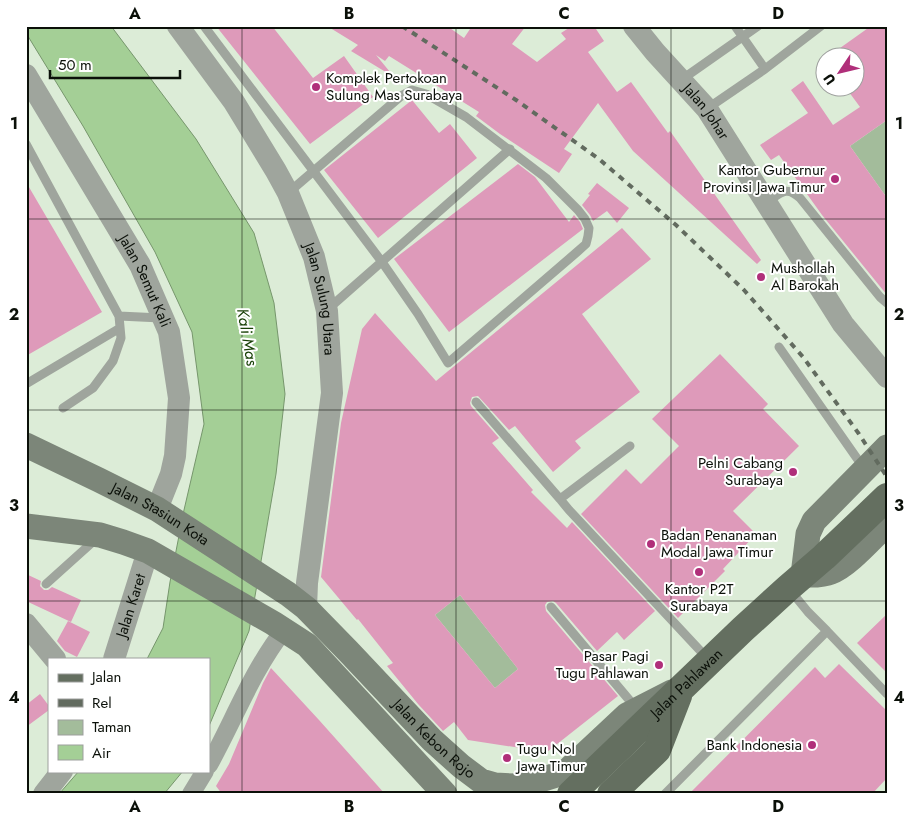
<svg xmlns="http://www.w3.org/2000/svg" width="913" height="820" viewBox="0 0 913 820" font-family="Jost,sans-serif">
  <rect width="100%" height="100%" fill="#dcecd7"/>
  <path fill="#a3bc9b" d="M887,120V198L850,146Z
    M460,595L518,669L495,688L435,615Z"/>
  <path fill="#a4cf96" stroke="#76966c" d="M26,26H111L196,139L254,233L274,303L285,394L276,474L249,631L209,726V659H147L163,628L170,582L184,510L204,424L192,332L155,252L83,126L26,33Z
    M79,771H183L164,794H59Z"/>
  <path fill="#de9aba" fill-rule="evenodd" d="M216,26H272L313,78L344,56L373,97L310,144Z
    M327,26H447L464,38L472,26H526L512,44L537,62L566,39L561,33L572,26H594L604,41L588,52L617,92L631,82L668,133L670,131L761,260L757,264L633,151L598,103L564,149L572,154L559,173L500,134L476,116L479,112L389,56L385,61L376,55L390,72L389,74L351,51L358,45Z
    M871,26H887V120L850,146L887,198V295L822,215L779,155L771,160L760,145L808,113L791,90L803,81L833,125L860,107L846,88H856V58H826Z
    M412,100L439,133L450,124L477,158L378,238L324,170Z
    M518,164L535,177L569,222L574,215L580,222L583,229L449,332L394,259Z
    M26,182L102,312L26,356Z
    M597,183L629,208L617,223L607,211L593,221L590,215L582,205L590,195L588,194Z
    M622,228L651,259L582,314L640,392L575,441L581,448L553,472L515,426L509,430L478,396L472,397L470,403L471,406L499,438L492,443L533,490L531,492L567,528L572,522L655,611L624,640L617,632L597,651L556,603L553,601L547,602L545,605L546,611L618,696L547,752L468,740L454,722L443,731L418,704L387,666L393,663L358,619L357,620L321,577L341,423L362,329L375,313L436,381ZM460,595L518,669L495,688L435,615Z
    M720,354L768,404L763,409L799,446L733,511L756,534L723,569L725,571L678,618L581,514L626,469L641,484L679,446L652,419Z
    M26,574L41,581L40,586L44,590H48L52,587L81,600L71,622L26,601Z
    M887,614V673L857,643Z
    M68,621L90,632L77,657L65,651L57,641Z
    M839,664L887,711V778L872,794H689L815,667L825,678Z
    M271,668L319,720L385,794H222L216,786L229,764L263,683Z
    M40,694L49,706V710L26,727V705Z"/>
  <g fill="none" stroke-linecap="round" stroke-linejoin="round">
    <path stroke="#9fa59d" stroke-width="9" d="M204,26L382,262L418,314L448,363L577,252L586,244L588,236L589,228L585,219L578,210L546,178L466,117L426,94L412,90L401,96L288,193
      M735,26L765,69
      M681,80L758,26
      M708,108L765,69L821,26
      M26,144L119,316L121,338L113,361L93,388L63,408
      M767,202C781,193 786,185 800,198L880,297L887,303
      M328,309L510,149
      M119,316L161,318
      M779,347L863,467
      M26,384L120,328
      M476,402L560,499L630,446
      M560,499L569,510L707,658
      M46,584L96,539
      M790,590L808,612L827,631L887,694
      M551,607L636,708
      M665,794L827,631"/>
    <path stroke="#9fa59d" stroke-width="18" d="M209,765C234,720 252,671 284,630
      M191,794L205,771"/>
    <g stroke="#9fa59d" stroke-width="22">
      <path id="s1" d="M178,26L234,102L276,171L288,193L314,257L327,311L332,393L307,583L306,608"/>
      <path id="s2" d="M634,26L655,52L707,109L843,324L887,377"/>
      <path id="s3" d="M26,75L140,265L169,332L179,398L175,456L171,474L157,509"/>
      <path d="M26,624L55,659"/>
      <path id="s4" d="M114,659L148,551"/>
      <path d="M44,794L62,771"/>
    </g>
    <g stroke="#7c8679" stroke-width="25">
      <path id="s5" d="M26,445L99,480L157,509L288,594L306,608L348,651L432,740L461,766L481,781L495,785L512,786L524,785L566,772L627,715L672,692"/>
      <path d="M887,447L814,521L808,534L803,575C812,575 822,576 831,572C847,567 873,537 887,524"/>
      <path d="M26,526L100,535L123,542L148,551L273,623L307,645L445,794"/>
    </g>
    <g stroke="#646f60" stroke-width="28">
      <path id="s6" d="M571,794L743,629L788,588L824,557L887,497"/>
      <path d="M611,794L657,750L678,696"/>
    </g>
    <path stroke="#626b5f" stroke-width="4" stroke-dasharray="6 6" stroke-linecap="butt" d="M402,26L516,100L599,159L676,225L744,290L803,357L859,434L887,477"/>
  </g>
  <path fill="none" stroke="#0b1009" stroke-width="1" stroke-opacity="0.55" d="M242,26V794M456,26V794M671,26V794M26,219H887M26,410H887M26,601H887"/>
  <g fill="#b02f7a" stroke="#fff" stroke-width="2">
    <circle cx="316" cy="87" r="5"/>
    <circle cx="835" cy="179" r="5"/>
    <circle cx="761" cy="277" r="5"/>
    <circle cx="793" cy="472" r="5"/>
    <circle cx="651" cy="544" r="5"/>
    <circle cx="699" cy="572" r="5"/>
    <circle cx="659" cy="665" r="5"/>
    <circle cx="812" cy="745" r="5"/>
    <circle cx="507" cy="758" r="5"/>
  </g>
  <g text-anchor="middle" stroke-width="4" stroke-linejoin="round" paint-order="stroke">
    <g font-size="15" fill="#0b1009" stroke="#fff" text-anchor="start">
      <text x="326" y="83">Komplek Pertokoan<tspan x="326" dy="17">Sulung Mas Surabaya</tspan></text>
      <text x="825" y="175" text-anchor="end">Kantor Gubernur<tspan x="825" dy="17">Provinsi Jawa Timur</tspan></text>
      <text x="771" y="273">Mushollah<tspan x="771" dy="17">Al Barokah</tspan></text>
      <text x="783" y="468" text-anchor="end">Pelni Cabang<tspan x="783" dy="17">Surabaya</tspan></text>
      <text x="661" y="540">Badan Penanaman<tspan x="661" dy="17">Modal Jawa Timur</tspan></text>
      <text x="699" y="594" text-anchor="middle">Kantor P2T<tspan x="699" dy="17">Surabaya</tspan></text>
      <text x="649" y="661" text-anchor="end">Pasar Pagi<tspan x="649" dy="17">Tugu Pahlawan</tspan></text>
      <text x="802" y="750" text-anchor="end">Bank Indonesia</text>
      <text x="517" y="754">Tugu Nol<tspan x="517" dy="17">Jawa Timur</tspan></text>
    </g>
    <g font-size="15" fill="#0b1009" stroke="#fff">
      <text dy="5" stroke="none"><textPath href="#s2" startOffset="112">Jalan Johar</textPath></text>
      <text dy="5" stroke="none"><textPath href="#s3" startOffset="238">Jalan Semut Kali</textPath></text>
      <text dy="5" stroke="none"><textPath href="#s1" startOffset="312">Jalan Sulung Utara</textPath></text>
      <text dy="5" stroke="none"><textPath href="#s5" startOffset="151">Jalan Stasiun Kota</textPath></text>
      <text dy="5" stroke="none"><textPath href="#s4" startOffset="56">Jalan Karet</textPath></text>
      <text dy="5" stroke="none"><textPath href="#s6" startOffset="160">Jalan Pahlawan</textPath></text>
      <text dy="5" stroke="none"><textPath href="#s5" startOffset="508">Jalan Kebon Rojo</textPath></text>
    </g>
    <g font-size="16" font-style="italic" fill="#184006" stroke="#fff">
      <text transform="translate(248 337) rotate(80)" y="6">Kali Mas</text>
    </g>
  </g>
  <rect width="913" height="820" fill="none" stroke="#ffffff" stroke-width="55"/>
  <rect x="48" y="658" width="162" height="115" fill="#ffffff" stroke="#9d9f9d"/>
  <rect x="58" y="674" width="25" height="8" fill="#646f60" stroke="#9d9f9d"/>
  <text x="92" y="682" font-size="15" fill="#0b1009">Jalan</text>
  <rect x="58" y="699" width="25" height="8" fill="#626b5f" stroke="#9d9f9d"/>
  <text x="92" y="708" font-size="15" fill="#0b1009">Rel</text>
  <rect x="58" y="720" width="25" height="15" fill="#a3bc9b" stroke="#9d9f9d"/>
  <text x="92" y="732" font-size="15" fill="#0b1009">Taman</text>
  <rect x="58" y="745" width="25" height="15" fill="#a4cf96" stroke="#9d9f9d"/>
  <text x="92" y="758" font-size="15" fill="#0b1009">Air</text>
  <g transform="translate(840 72) rotate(235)"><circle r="24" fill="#ffffff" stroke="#9d9f9d"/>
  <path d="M0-4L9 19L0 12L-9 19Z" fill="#b02f7a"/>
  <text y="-8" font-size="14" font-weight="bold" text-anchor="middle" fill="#0b1009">U</text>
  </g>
  <path d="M50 70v8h130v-8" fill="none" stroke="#0b1009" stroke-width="2.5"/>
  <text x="58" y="70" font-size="15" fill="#0b1009" stroke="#ffffff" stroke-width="4" paint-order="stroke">50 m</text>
  <rect x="28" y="28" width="858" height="764" fill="none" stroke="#0b1009" stroke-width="2"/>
  <g font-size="16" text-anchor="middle" font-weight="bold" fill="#0b1009">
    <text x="135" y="19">A</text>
    <text x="349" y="19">B</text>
    <text x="564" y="19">C</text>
    <text x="778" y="19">D</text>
    <text x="14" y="129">1</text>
    <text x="899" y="129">1</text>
    <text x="14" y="320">2</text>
    <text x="899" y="320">2</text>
    <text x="14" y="511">3</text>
    <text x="899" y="511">3</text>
    <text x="14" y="703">4</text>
    <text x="899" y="703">4</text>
    <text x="135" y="812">A</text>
    <text x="349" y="812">B</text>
    <text x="564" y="812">C</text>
    <text x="778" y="812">D</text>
  </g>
</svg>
